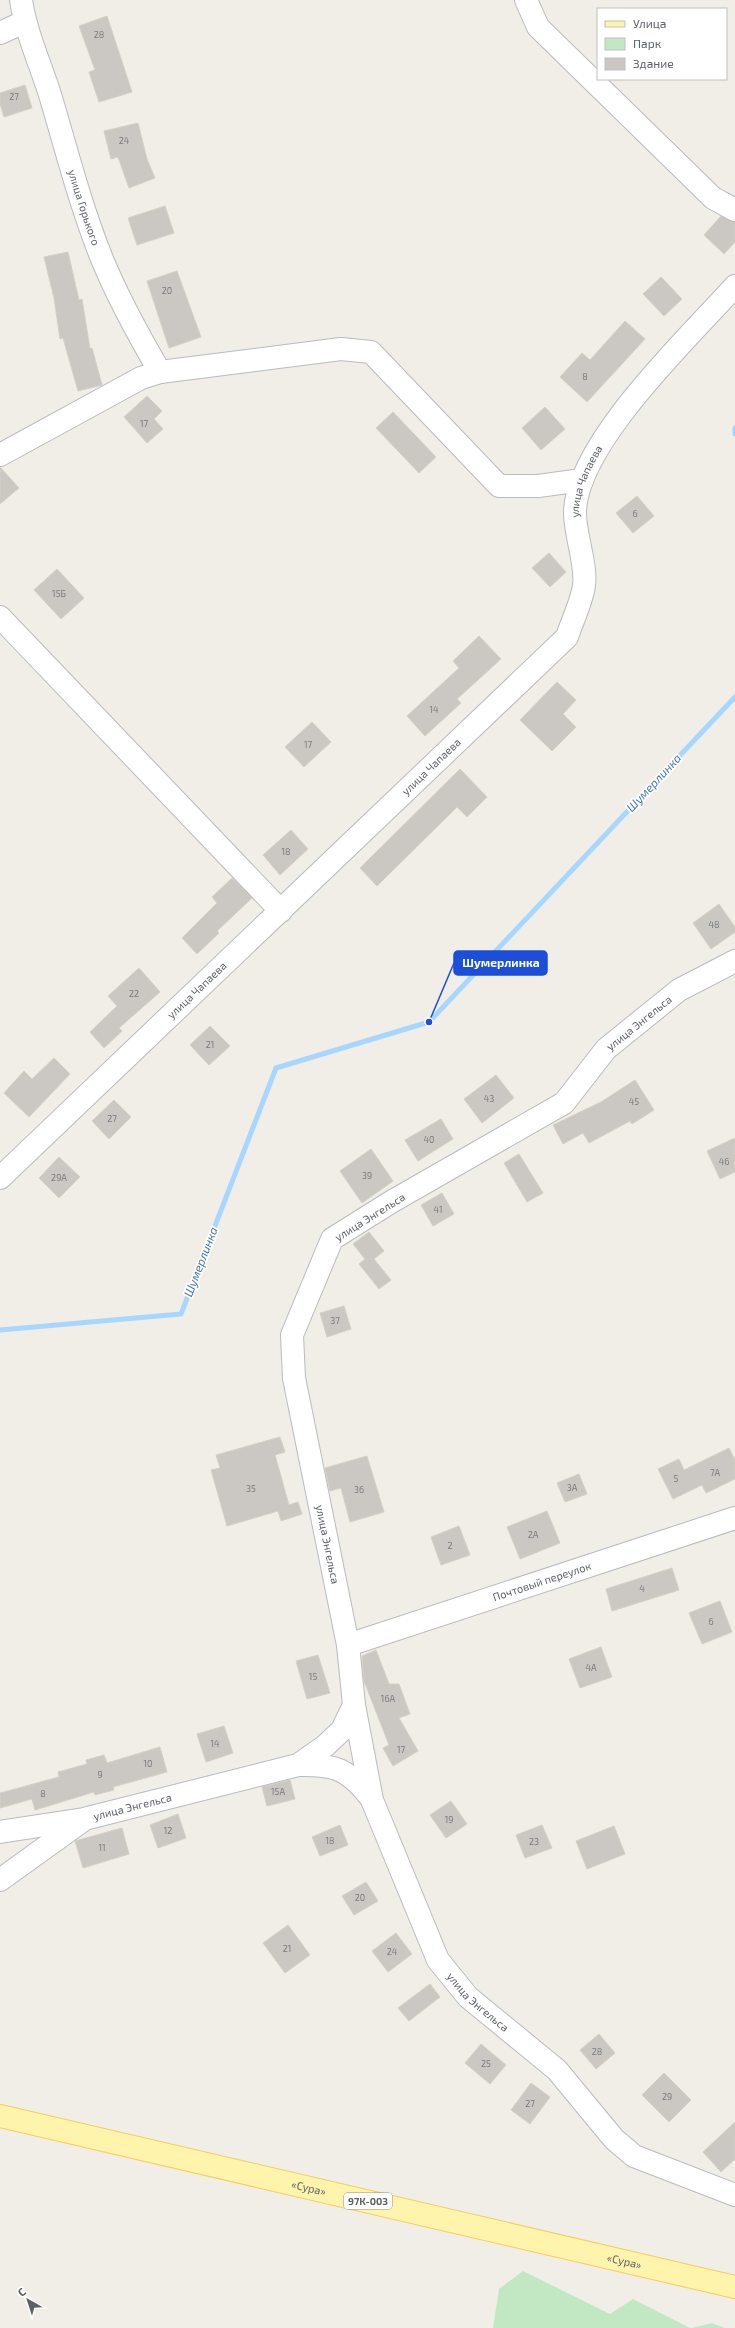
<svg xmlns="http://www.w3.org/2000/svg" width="735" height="2328" viewBox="0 0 735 2328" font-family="'Exo 2',sans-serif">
  <rect width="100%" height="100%" fill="#f0eee6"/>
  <path fill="#c2e8c3" d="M523,2271L610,2314L633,2299L690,2328H493L499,2289Z
    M712,2323L725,2328H692Z"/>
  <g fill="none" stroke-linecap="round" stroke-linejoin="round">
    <path stroke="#a7d6ff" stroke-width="5" d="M735,428V434
      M0,1330L181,1314L276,1068L429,1022L735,697"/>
  </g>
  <path fill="#cbc8c3" stroke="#d5d0c4" d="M107,16L132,92L99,102L89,72L95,70L79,26Z
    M25,85L32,108L4,117L0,104V93Z
    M138,123L147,159L155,178L129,188L118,157L111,159L104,131Z
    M165,206L174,233L137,245L128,218Z
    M721,216L735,222V242L724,254L704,235Z
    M68,252L79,300L82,299L90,349L92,348L102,385L78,391L63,338L60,339L54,298L44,257Z
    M177,271L201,337L169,348L147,281Z
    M661,277L682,299L664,316L643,294Z
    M625,321L645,339L587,402L560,377L582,353L590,360Z
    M147,396L162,411L154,419L163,429L147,443L124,417Z
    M545,407L565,429L541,450L522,428Z
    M393,412L436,457L419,473L376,428Z
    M0,467L19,488L0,504Z
    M637,496L654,516L633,533L616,513Z
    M549,553L566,572L550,587L532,568Z
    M57,569L84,598L61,619L34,590Z
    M479,636L501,659L457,699L461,703L425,736L407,716L459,668L453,661Z
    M557,682L576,700L563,714L576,727L552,751L520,720Z
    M312,722L331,742L304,767L285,747Z
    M460,769L487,797L467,817L457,807L377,886L360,868Z
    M291,830L308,849L280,875L263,855Z
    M232,878L252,898L217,931L219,933L197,954L182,938L217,903L212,897Z
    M719,904L735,927V932L711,949L693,923Z
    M139,968L160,992L119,1028L122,1031L104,1048L90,1032L117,1006L108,996Z
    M210,1026L230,1046L209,1065L190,1045Z
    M54,1058L70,1074L29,1117L4,1093L24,1071L32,1079Z
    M496,1075L514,1098L482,1123L464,1099Z
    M635,1080L654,1110L632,1124L630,1121L589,1143L583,1133L563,1144L553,1125L601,1102Z
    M114,1100L131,1117L109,1139L92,1121Z
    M441,1119L453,1139L418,1161L405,1140Z
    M735,1138V1172L720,1179L707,1151Z
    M371,1149L393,1181L362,1203L340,1171Z
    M519,1154L543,1193L527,1202L504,1163Z
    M59,1157L80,1177L59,1198L39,1178Z
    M442,1193L454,1214L433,1226L421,1205Z
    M369,1232L384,1251L374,1259L391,1280L379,1289L359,1264L365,1259L353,1244Z
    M344,1306L351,1329L327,1337L320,1313Z
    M280,1437L285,1452L275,1455L289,1505L298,1502L302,1514L281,1521L278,1511L227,1526L211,1470L220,1468L216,1455Z
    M729,1448L735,1460V1479L706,1493L702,1485L673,1499L658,1469L679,1459L684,1470Z
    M367,1456L384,1512L350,1522L341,1488L330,1491L325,1468Z
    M579,1474L587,1494L565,1502L557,1483Z
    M547,1511L560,1543L520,1559L507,1527Z
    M459,1526L470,1555L441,1565L431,1537Z
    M672,1568L679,1590L612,1611L606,1589Z
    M720,1601L732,1632L702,1644L689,1613Z
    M601,1647L612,1677L580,1688L569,1659Z
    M376,1650L389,1684H399L410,1714L399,1718L418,1751L393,1766L383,1748L389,1745L364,1681L362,1656Z
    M318,1655L330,1693L307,1699L296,1661Z
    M224,1726L233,1753L206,1762L197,1734Z
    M160,1747L167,1772L113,1787L114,1790L95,1795L94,1792L35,1810L32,1799L0,1808V1793L59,1777L58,1772L87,1764L86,1760L104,1755L107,1763Z
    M290,1780L295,1799L267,1806L262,1787Z
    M451,1801L467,1824L446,1838L430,1815Z
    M178,1814L186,1838L158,1848L150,1825Z
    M340,1825L348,1845L320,1856L312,1837Z
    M542,1825L552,1848L525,1858L516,1835Z
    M614,1826L625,1854L587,1869L576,1841Z
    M122,1828L129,1854L83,1868L75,1841Z
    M366,1882L378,1901L354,1915L342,1896Z
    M288,1925L310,1955L285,1973L263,1943Z
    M396,1933L412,1954L388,1972L372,1951Z
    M430,1984L440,1997L409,2021L398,2008Z
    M599,2034L615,2053L596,2069L580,2050Z
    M481,2044L506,2065L490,2084L465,2063Z
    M664,2073L691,2100L669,2122L642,2095Z
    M531,2083L550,2097L530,2124L511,2110Z
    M735,2122V2159L721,2172L703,2152Z"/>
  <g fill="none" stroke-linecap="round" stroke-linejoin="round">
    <defs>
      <g id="minor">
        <path id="s1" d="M21,0C26,34 41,65 51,98C67,152 81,207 102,259C118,298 139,336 160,372L341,349L371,352L499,486H538L582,480"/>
        <path d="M526,0L538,27L713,198L735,210"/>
        <path d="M0,33L24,22"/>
        <path d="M0,455L141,378L160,372"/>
        <path d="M0,617L281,911"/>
        <path id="s2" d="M735,961L679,990L606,1049L564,1103L391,1202L332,1239L292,1335L294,1378L348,1645L354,1705L372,1800L438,1960L468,1997L557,2070L614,2139L634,2156L735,2195"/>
        <path id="s3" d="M0,1178L567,637C572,621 582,602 584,585C587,564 574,533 575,510C579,441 689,337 735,286"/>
        <path id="s4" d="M348,1645L735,1518"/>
        <path d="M298,1765C335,1764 348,1769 371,1798"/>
        <path id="s5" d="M0,1832L84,1819L298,1765L325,1746L342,1730L354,1705"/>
        <path d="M0,1880L82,1821"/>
      </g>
      <g id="major">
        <path id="s6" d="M0,2116L735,2287"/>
      </g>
    </defs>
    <use href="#minor" stroke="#b8bbc0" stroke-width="24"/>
    <use href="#major" stroke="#f5ce5a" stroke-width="24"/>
    <use href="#minor" stroke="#fff" stroke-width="22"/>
    <use href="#major" stroke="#fff4ac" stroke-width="22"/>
  </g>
  <g text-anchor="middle" stroke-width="3.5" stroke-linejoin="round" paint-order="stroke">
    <g font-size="9" fill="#787b7e">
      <text x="99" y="38">28</text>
      <text x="14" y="100">27</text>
      <text x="124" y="144">24</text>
      <text x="167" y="294">20</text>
      <text x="585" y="380">8</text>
      <text x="144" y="427">17</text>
      <text x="635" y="517">6</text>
      <text x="59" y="597">15Б</text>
      <text x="434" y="713">14</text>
      <text x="308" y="748">17</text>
      <text x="286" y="855">18</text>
      <text x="714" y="928">48</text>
      <text x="134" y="997">22</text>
      <text x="210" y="1048">21</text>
      <text x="489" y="1102">43</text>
      <text x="634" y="1105">45</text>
      <text x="112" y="1122">27</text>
      <text x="429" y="1143">40</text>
      <text x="724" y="1165">46</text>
      <text x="367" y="1179">39</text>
      <text x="59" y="1181">29А</text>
      <text x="438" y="1213">41</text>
      <text x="335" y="1324">37</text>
      <text x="715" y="1476">7А</text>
      <text x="676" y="1482">5</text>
      <text x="572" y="1491">3А</text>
      <text x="251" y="1492">35</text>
      <text x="359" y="1493">36</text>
      <text x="533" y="1538">2А</text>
      <text x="450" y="1549">2</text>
      <text x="642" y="1592">4</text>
      <text x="711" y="1625">6</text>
      <text x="591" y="1671">4А</text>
      <text x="313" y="1680">15</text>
      <text x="388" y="1702">16А</text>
      <text x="215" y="1747">14</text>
      <text x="401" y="1753">17</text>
      <text x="148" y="1767">10</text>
      <text x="100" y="1778">9</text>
      <text x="278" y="1795">15А</text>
      <text x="43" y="1797">8</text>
      <text x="449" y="1823">19</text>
      <text x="168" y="1834">12</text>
      <text x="330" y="1844">18</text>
      <text x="534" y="1845">23</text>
      <text x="102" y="1851">11</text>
      <text x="360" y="1901">20</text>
      <text x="287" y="1952">21</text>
      <text x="392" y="1955">24</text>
      <text x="597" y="2055">28</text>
      <text x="486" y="2067">25</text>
      <text x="667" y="2100">29</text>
      <text x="530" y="2107">27</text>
    </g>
    <rect fill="#fff" stroke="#8e9095" stroke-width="1" x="344" y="2193" width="48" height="16" rx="3"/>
    <g font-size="10" font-weight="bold" fill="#5d6167">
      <text x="368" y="2205">97К-003</text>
    </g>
    <g font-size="11" fill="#5d6167" stroke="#fff">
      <text dy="4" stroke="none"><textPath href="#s1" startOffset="217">улица Горького</textPath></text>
      <text dy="4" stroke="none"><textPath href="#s3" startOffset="945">улица Чапаева</textPath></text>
      <text dy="4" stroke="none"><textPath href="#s3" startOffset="596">улица Чапаева</textPath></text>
      <text dy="4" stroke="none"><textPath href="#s3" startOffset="272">улица Чапаева</textPath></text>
      <text transform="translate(639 1023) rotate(-39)" y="4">улица Энгельса</text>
      <text transform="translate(370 1217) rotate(-32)" y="4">улица Энгельса</text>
      <text dy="4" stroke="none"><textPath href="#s2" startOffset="811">улица Энгельса</textPath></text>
      <text dy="4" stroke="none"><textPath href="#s4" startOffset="204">Почтовый переулок</textPath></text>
      <text dy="4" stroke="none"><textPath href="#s5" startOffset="135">улица Энгельса</textPath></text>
      <text dy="4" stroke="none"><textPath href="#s2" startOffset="1302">улица Энгельса</textPath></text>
      <text dy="4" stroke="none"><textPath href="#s6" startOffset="317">«Сура»</textPath></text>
      <text dy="4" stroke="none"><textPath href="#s6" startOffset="641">«Сура»</textPath></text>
    </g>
    <g font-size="12" font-style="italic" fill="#4076b5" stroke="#fff">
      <text transform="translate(654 783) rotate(-47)" y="4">Шумерлинка</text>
      <text transform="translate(201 1262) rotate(-69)" y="4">Шумерлинка</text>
    </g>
  </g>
  <path fill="none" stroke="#1d4ed8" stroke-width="1.5" d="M429 1022L454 963"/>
  <circle fill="#1d4ed8" stroke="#fff" stroke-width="1.5" cx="429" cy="1022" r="4"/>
  <rect fill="#1d4ed8" stroke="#1d4ed8" stroke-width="1.5" x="454" y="951" width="93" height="24" rx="4"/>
  <g font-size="12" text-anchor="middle" font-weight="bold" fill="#fff">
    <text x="501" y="967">Шумерлинка</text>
  </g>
  <rect x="597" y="8" width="130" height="72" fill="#ffffff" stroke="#bec0c2"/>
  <rect x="605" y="21" width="20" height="6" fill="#fff4ac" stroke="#bec0c2"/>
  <text x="633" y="28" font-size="12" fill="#5d6167">Улица</text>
  <rect x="605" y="38" width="20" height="12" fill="#c2e8c3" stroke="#bec0c2"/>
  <text x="633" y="48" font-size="12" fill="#5d6167">Парк</text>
  <rect x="605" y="58" width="20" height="12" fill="#cbc8c3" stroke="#bec0c2"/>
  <text x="633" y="68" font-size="12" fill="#5d6167">Здание</text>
  <g transform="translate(28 2300) rotate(321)" stroke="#ffffff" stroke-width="3" paint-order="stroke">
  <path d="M0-3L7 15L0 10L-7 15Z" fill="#5d6167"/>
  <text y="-6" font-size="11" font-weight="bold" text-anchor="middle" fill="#5d6167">С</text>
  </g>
</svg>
